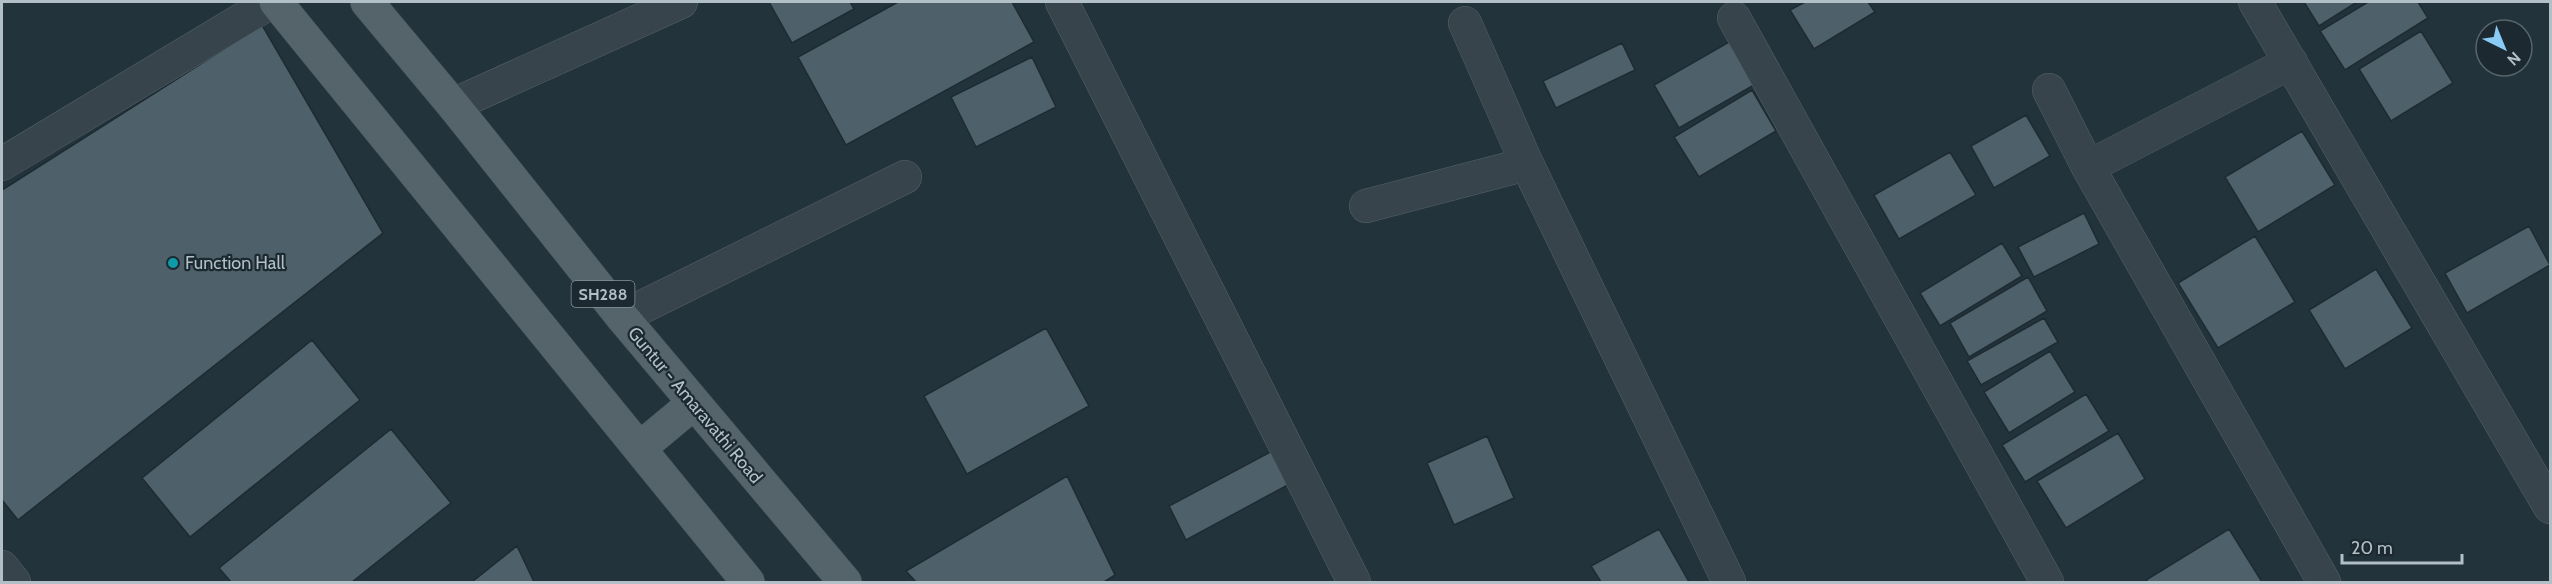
<svg xmlns="http://www.w3.org/2000/svg" width="2552" height="584" viewBox="0 0 2552 584" font-family="Cabin,sans-serif">
  <rect width="100%" height="100%" fill="#23333b"/>
  <path fill="#4e6069" stroke="#1e2b32" stroke-width="1.5" d="M769,2H850L854,9L792,43Z
    M898,2H1012L1034,42L846,145L798,57Z
    M1805,2H1868L1875,12L1814,49L1790,10Z
    M2304,2H2357L2319,26Z
    M2368,2H2418L2428,18L2345,70L2320,31Z
    M262,25L383,233L18,520L2,500V190Z
    M2421,31L2453,83L2391,121L2359,69Z
    M1729,42L1754,85L1679,128L1654,85Z
    M1622,43L1635,70L1556,108L1543,81Z
    M1032,57L1056,107L976,147L951,97Z
    M1752,90L1776,131L1699,177L1674,137Z
    M2026,115L2050,156L1994,188L1971,146Z
    M2302,131L2335,185L2258,232L2225,177Z
    M1950,152L1976,195L1899,239L1874,195Z
    M2084,213L2099,244L2034,277L2018,247Z
    M2529,226L2550,265L2467,313L2445,273Z
    M2255,236L2295,302L2218,348L2178,283Z
    M2002,243L2022,276L1940,326L1920,293Z
    M2376,269L2412,328L2345,369L2309,310Z
    M2028,277L2047,311L1969,357L1950,323Z
    M2044,318L2058,342L1981,385L1967,361Z
    M1046,328L1089,406L967,474L924,396Z
    M312,340L360,400L190,537L142,478Z
    M2050,351L2075,392L2009,433L1984,392Z
    M2086,394L2109,431L2025,482L2002,445Z
    M391,429L451,503L352,582H231L219,568Z
    M2118,433L2145,479L2066,528L2037,481Z
    M1487,436L1514,498L1454,525L1427,463Z
    M1278,448L1295,481L1186,540L1169,506Z
    M1067,476L1115,575L1104,582H916L906,571Z
    M1659,529L1689,582H1601L1591,566Z
    M2229,529L2262,582H2148L2146,580Z
    M517,546L534,582H472Z"/>
  <g fill="none" stroke-linecap="round" stroke-linejoin="round">
    <defs>
      <path id="minor" d="M1062,2L1354,582
        M2255,2L2550,507
        M1734,18L2047,582
        M1465,23L1527,164L1729,582
        M2291,62L2088,167L2324,582
        M2049,90L2088,167
        M453,105L681,2
        M2,164L271,2
        M1366,206L1527,164
        M622,317L905,177
        M2,567L14,582"/>
      <path id="primary" d="M276,2L748,582
        M367,2L453,105L622,317L845,582
        M640,448L694,403"/>
    </defs>
    <use href="#minor" stroke="#556269" stroke-width="34"/>
    <use href="#primary" stroke="#435057" stroke-width="34"/>
    <use href="#minor" stroke="#37444b" stroke-width="33"/>
    <use href="#primary" stroke="#55636b" stroke-width="33"/>
  </g>
  <circle fill="#0f9aa8" stroke="#1c2930" stroke-width="2" cx="173" cy="263" r="6"/>
  <g text-anchor="middle" stroke-width="4.5" stroke-linejoin="round" paint-order="stroke">
    <rect fill="#1c2930" stroke="#85929a" stroke-width="1.5" x="571.5" y="281" width="63" height="26" rx="4.5"/>
    <g font-size="16" font-weight="bold" fill="#b2bfc7">
      <text x="603" y="300">SH288</text>
    </g>
    <g font-size="18" fill="#b2bfc7" stroke="#1c2930" text-anchor="start">
      <text x="185" y="269">Function Hall</text>
    </g>
    <g font-size="18" fill="#b2bfc7" stroke="#1c2930">
      <text transform="translate(695 405) rotate(50)" y="6">Guntur - Amaravathi Road</text>
    </g>
  </g>
  <rect width="2552" height="584" fill="none" stroke="#b2bfc7" stroke-width="6"/>
  <g transform="translate(2504 48) rotate(137)"><circle r="28" fill="#1c2930" stroke="#58656c" stroke-width="1.5"/>
  <path d="M0-4.5L10 22L0 15L-10 22Z" fill="#89cbf5"/>
  <text y="-9" font-size="16" font-weight="bold" text-anchor="middle" fill="#b2bfc7">N</text>
  </g>
  <path d="M2342 554v9h120v-9" fill="none" stroke="#b2bfc7" stroke-width="3"/>
  <text x="2351" y="554" font-size="18" fill="#b2bfc7" stroke="#1c2930" stroke-width="4.5" paint-order="stroke">20 m</text>
</svg>
